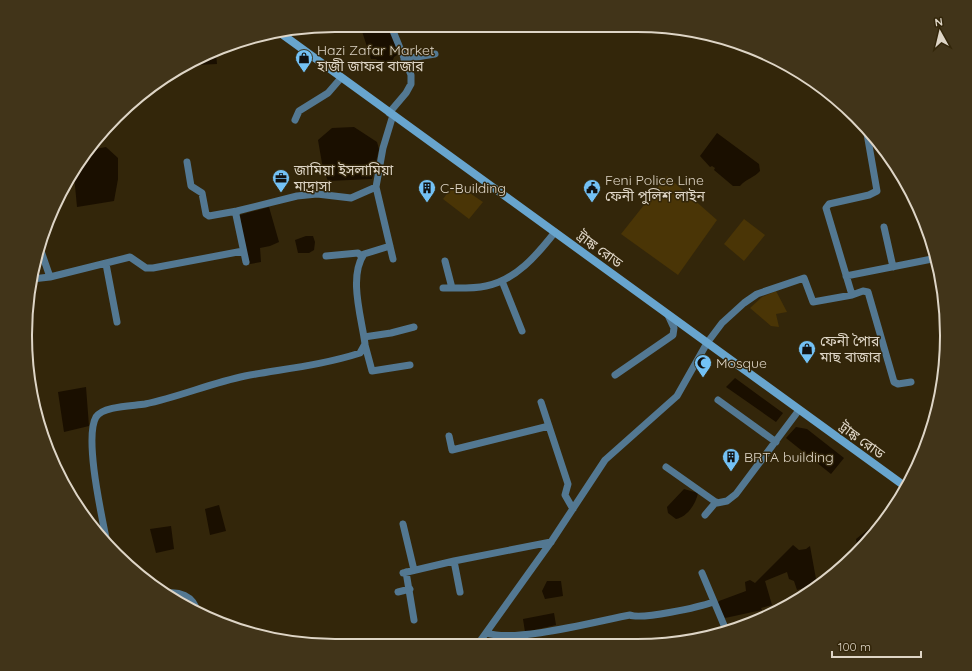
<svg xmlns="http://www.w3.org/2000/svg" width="972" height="671" viewBox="0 0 972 671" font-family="Quicksand,'Noto Sans Bengali',sans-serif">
  <rect width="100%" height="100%" fill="#33260a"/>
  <path fill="#4a3506" d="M667,176L717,220L678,275L621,234Z
    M455,183L483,202L469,219L443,199Z
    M744,219L765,235L744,261L724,244Z
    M776,291L787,312L776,314L779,327L771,326L750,308L762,297Z"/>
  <path fill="#1a0f00" d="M360,25L390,26L399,54L394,57L393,60L380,63L376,59H371Z
    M216,53L217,64L196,65L195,63Z
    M354,127L377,142L379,149L372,179L328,181L323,169L318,140L332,128Z
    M717,133L759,164L760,171C755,177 746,179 740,186H733L714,170L715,168L712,166L710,167L700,156Z
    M106,147L118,158V179L114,201L77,207L74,175L90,150Z
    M269,207L279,242L270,246L260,248L261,262L250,264L244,244L240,215Z
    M306,236H313L315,242L314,250L309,253H298L295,240Z
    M735,378L783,413L776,422L726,387Z
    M86,387L89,426L64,432L58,392Z
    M796,427L807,429L844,458L831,474L786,438Z
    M684,489L698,493C696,504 687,517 676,519L668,513L667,507Z
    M219,505L226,531L210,535L205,509Z
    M171,526L174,549L156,553L150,529Z
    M870,528L877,529L863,546L857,545L856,539Z
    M793,545L799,550L806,549L810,546L816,579L815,585L797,590L794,581L789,579L787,572L765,581L772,605L761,608L762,610L725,618L717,604L719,601L746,591L745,582L750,580L755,583Z
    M547,581H561L563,596L545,599L542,591Z
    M554,613L556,625L525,632L523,619Z"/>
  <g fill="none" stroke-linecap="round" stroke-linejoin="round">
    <path stroke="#537892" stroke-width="7" d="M404,59L435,54
      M389,113L406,93L411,84V75L391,26
      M393,115L383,148L376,187L393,259
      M295,120L299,111L328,93L341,78
      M187,162L191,186L202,193L206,214L209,216L237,211L297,196L317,194L351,198L376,187
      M237,211L236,215L246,262
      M884,227L893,267
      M41,251L50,277
      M326,256L358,253L362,257
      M445,261L452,288
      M106,264L117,322
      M846,276L932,259L937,261
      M32,279L50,277L130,257L146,268H153L243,251
      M502,281L522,331
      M443,288C457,288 472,289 486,286C516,280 537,255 555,232
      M852,295L863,291L868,292L894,382L898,384L911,382
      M364,337L391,333L414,327
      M365,345L372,371L410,365
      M615,375L673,335L674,328L668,315
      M718,400L776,442
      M541,402L568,484L565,495L573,509
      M449,436L452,450L549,426
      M666,467L717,503L727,501L736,494L799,410
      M705,515L716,502
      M403,524L414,570
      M107,543C102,517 84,438 96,417C103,406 133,406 145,404C179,397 211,383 245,376C283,369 323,365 360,353L365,344C362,319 348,277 364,254L390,246
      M454,561L460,592
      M406,572L414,620
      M403,573L454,561L551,542
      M702,573L726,630
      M398,592L410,589
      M163,594C178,590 194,596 197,612
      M487,633C515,643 598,621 630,615C641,620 700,607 713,602
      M478,644L551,542L605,460L677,396L707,343L722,323L744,303L757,294L804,278L813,302L852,295L826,208L829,204L869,195L877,191L866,128"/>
    <path stroke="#68a5ce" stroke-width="8" d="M279,32L906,487"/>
  </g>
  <defs>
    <symbol id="shop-pin" viewBox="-11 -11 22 30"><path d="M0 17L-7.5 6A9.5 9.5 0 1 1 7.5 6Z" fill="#73c1f5" stroke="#33260a"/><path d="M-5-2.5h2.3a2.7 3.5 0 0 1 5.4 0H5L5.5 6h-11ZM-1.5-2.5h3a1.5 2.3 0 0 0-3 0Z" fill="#111"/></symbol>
    <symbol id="office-pin" viewBox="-11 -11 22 30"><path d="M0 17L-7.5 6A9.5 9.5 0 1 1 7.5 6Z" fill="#73c1f5" stroke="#33260a"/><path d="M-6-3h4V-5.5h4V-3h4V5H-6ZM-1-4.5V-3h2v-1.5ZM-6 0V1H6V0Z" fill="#111"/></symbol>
    <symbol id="building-pin" viewBox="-11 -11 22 30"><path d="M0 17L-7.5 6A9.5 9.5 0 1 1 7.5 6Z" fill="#73c1f5" stroke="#33260a"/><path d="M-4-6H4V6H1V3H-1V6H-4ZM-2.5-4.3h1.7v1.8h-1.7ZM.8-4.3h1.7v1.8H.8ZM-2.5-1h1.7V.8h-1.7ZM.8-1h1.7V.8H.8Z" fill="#111"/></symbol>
    <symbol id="civic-pin" viewBox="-11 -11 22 30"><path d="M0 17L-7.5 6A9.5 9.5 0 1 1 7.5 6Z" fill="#73c1f5" stroke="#33260a"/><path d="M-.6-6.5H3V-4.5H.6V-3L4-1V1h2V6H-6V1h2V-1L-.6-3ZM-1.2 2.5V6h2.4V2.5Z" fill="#111"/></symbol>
    <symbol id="mosque-pin" viewBox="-11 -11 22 30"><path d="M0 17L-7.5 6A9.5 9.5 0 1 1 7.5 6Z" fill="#73c1f5" stroke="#33260a"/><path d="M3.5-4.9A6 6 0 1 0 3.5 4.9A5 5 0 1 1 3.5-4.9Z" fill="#111"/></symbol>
  </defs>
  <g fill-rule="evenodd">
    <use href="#shop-pin" x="294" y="48" width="20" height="27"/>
    <use href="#office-pin" x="271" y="168" width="20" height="27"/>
    <use href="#building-pin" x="417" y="178" width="20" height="27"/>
    <use href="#civic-pin" x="582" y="178" width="20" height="27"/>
    <use href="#shop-pin" x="797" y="339" width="20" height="27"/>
    <use href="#mosque-pin" x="693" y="353" width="20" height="27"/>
    <use href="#building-pin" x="721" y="447" width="20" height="27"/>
  </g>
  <g text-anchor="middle" stroke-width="3" stroke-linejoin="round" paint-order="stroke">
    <g font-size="14" fill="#ded5c6" stroke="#33260a" text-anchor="start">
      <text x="317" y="55">Hazi Zafar Market<tspan x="317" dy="16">হাজী জাফর বাজার</tspan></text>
      <text x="294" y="175">জামিয়া ইসলামিয়া<tspan x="294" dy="16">মাদ্রাসা</tspan></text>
      <text x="605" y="185">Feni Police Line<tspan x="605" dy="16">ফেনী পুলিশ লাইন</tspan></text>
      <text x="440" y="193">C-Building</text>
      <text x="820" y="346">ফেনী পৈার<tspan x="820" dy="16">মাছ বাজার</tspan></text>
      <text x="716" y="368">Mosque</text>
      <text x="744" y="462">BRTA building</text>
    </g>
    <g font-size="14" fill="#ded5c6" stroke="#33260a">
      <text transform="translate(600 249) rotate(36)" y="5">ট্রাঙ্ক রোড</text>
      <text transform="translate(862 440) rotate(36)" y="5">ট্রাঙ্ক রোড</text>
    </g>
  </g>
  <path d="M0 0H972V671H0ZM335 32H637A303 303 0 0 1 940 335V336A303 303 0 0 1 637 639H335A303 303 0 0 1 32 336V335A303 303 0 0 1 335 32Z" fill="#413419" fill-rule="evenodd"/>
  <path fill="none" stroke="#ded5c6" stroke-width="2" d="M335 32H637A303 303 0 0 1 940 335V336A303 303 0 0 1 637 639H335A303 303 0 0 1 32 336V335A303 303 0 0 1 335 32Z"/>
  <g transform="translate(940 32) rotate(352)" stroke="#33260a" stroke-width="3" paint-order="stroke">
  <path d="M0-3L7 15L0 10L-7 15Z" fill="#ded5c6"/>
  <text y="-6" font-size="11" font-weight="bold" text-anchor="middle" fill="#ded5c6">N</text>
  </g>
  <path d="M832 651v6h89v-6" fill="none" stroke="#ded5c6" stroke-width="2"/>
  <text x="838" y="651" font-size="12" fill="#ded5c6" stroke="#33260a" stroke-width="3" paint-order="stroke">100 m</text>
</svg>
